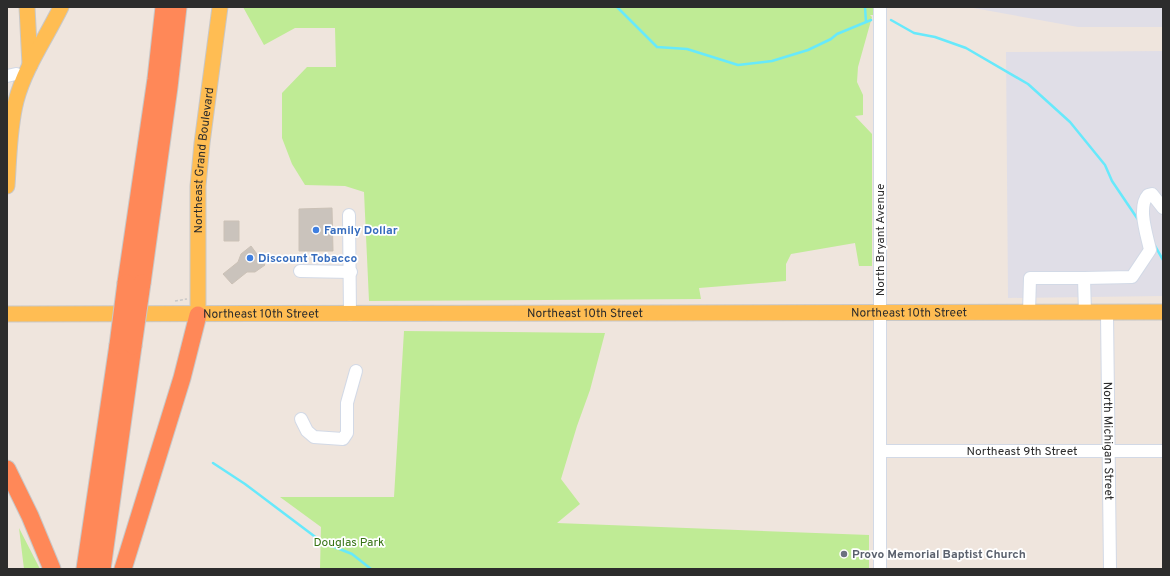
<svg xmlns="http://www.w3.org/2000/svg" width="1170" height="576" viewBox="0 0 1170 576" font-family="Overpass,sans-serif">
  <rect width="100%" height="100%" fill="#efe5dd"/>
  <path fill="#e0dee7" d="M968,7H1163V27H1078Z
    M1163,51V296L1008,298L1006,52Z"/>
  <path fill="#bfeb95" d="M243,7H875V15H870L872,17L858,67L857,82L863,95V115L855,116L872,134V266H859L855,243L791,254L786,264V281L699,288L701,299L369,301L364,192L345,186L305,185L292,164L282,138V93L307,67H336L335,28H295L264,45Z
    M404,331L605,333L590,390L577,426L561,479L580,504L557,523L869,535V569H320L321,527L280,497H394Z
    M19,528L40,569H24Z"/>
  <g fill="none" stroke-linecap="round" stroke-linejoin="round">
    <path stroke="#67e9fb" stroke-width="2.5" d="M617,7L657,47L687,49L738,65L772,61L808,50L831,39L837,34L871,20
      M865,7L866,22
      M891,20L914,33L935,37L966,48L1028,84L1070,122L1105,165L1112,181L1139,221
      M1154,244L1163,260
      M213,463L245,484L322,542L352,554L371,569"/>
  </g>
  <path fill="#cac3bc" stroke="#cbc1b6" d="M332,208L333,251H299V209Z
    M224,221H239V241H224Z
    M251,246L265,265L255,272H247L232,284L223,274L238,262L241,254Z"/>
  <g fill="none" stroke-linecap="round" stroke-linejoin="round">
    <defs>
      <g id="minor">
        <path d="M880,7V569"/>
        <path d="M7,76L16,74L25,77"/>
        <path d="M349,215L350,315"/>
        <path d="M300,271L351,272"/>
        <path d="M1084,278L1132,277L1150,250C1147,235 1137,207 1148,195L1152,194L1163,208"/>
        <path d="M1029,313L1030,278H1084L1085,313"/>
        <path id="s1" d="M1107,313L1110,569"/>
        <path d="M301,419L307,431L314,437L343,439L347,433V403L356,371"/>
        <path id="s2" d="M881,451H1163"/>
      </g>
      <g id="major">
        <path d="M27,7L30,65"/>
        <path d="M7,186C9,158 9,128 16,101C25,67 46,38 61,7"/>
        <path id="s3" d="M7,314L1163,312"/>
        <path id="s4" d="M198,315V186L202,143L220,7"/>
      </g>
      <path id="highway" d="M126,283L156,79L164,7
        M142,283L169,87L178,7
        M7,469L30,516L52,569
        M85,569L118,345
        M102,569L133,346
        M123,569L182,378L198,315"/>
    </defs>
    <use href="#minor" stroke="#d2d9e6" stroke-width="14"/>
    <use href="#major" stroke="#c8c8c8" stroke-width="17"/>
    <use href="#highway" stroke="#c8c8c8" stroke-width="19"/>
    <path stroke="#c8c8c8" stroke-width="1.5" stroke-dasharray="3 2" stroke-linecap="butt" d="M175,301L187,299"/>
    <use href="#minor" stroke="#fff" stroke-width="12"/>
    <use href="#major" stroke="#ffbd53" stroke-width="15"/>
    <use href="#highway" stroke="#ff8858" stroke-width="17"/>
    <defs>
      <path id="highway-bridge" d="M118,345L126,283
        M133,346L142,283"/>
    </defs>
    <use href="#highway-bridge" stroke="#c8c8c8" stroke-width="19" stroke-linecap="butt"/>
    <use href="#highway-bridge" stroke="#ff8858" stroke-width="17"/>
  </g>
  <g fill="#3f7fe0" stroke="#fff" stroke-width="1.5">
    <circle cx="316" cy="230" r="4"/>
    <circle cx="250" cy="258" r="4"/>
  </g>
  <circle fill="#6b7280" stroke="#fff" stroke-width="1.5" cx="844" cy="554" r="4"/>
  <g text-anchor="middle" stroke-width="3.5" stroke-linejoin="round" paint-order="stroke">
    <g font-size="12" fill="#2c2c2c" stroke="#fff">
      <text dy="4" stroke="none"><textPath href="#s4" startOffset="155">Northeast Grand Boulevard</textPath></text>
      <text transform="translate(880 240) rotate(-90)" y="4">North Bryant Avenue</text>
      <text dy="4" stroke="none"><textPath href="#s3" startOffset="902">Northeast 10th Street</textPath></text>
      <text dy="4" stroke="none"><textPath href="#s3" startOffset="578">Northeast 10th Street</textPath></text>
      <text dy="4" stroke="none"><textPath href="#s3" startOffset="254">Northeast 10th Street</textPath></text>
      <text dy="4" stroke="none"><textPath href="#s1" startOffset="128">North Michigan Street</textPath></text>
      <text dy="4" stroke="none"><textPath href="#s2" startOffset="141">Northeast 9th Street</textPath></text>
    </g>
    <g font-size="12" font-weight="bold" fill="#366cbe" stroke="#fff" text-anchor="start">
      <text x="324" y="234">Family Dollar</text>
      <text x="258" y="262">Discount Tobacco</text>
    </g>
    <g font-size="12" fill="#357213" stroke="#fff">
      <text x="349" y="546">Douglas Park</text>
    </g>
    <g font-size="12" font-weight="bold" fill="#5b616d" stroke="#fff" text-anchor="start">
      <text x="852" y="558">Provo Memorial Baptist Church</text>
    </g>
  </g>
  <rect width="1170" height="576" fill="none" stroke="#2c2c2c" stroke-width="16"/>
</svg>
